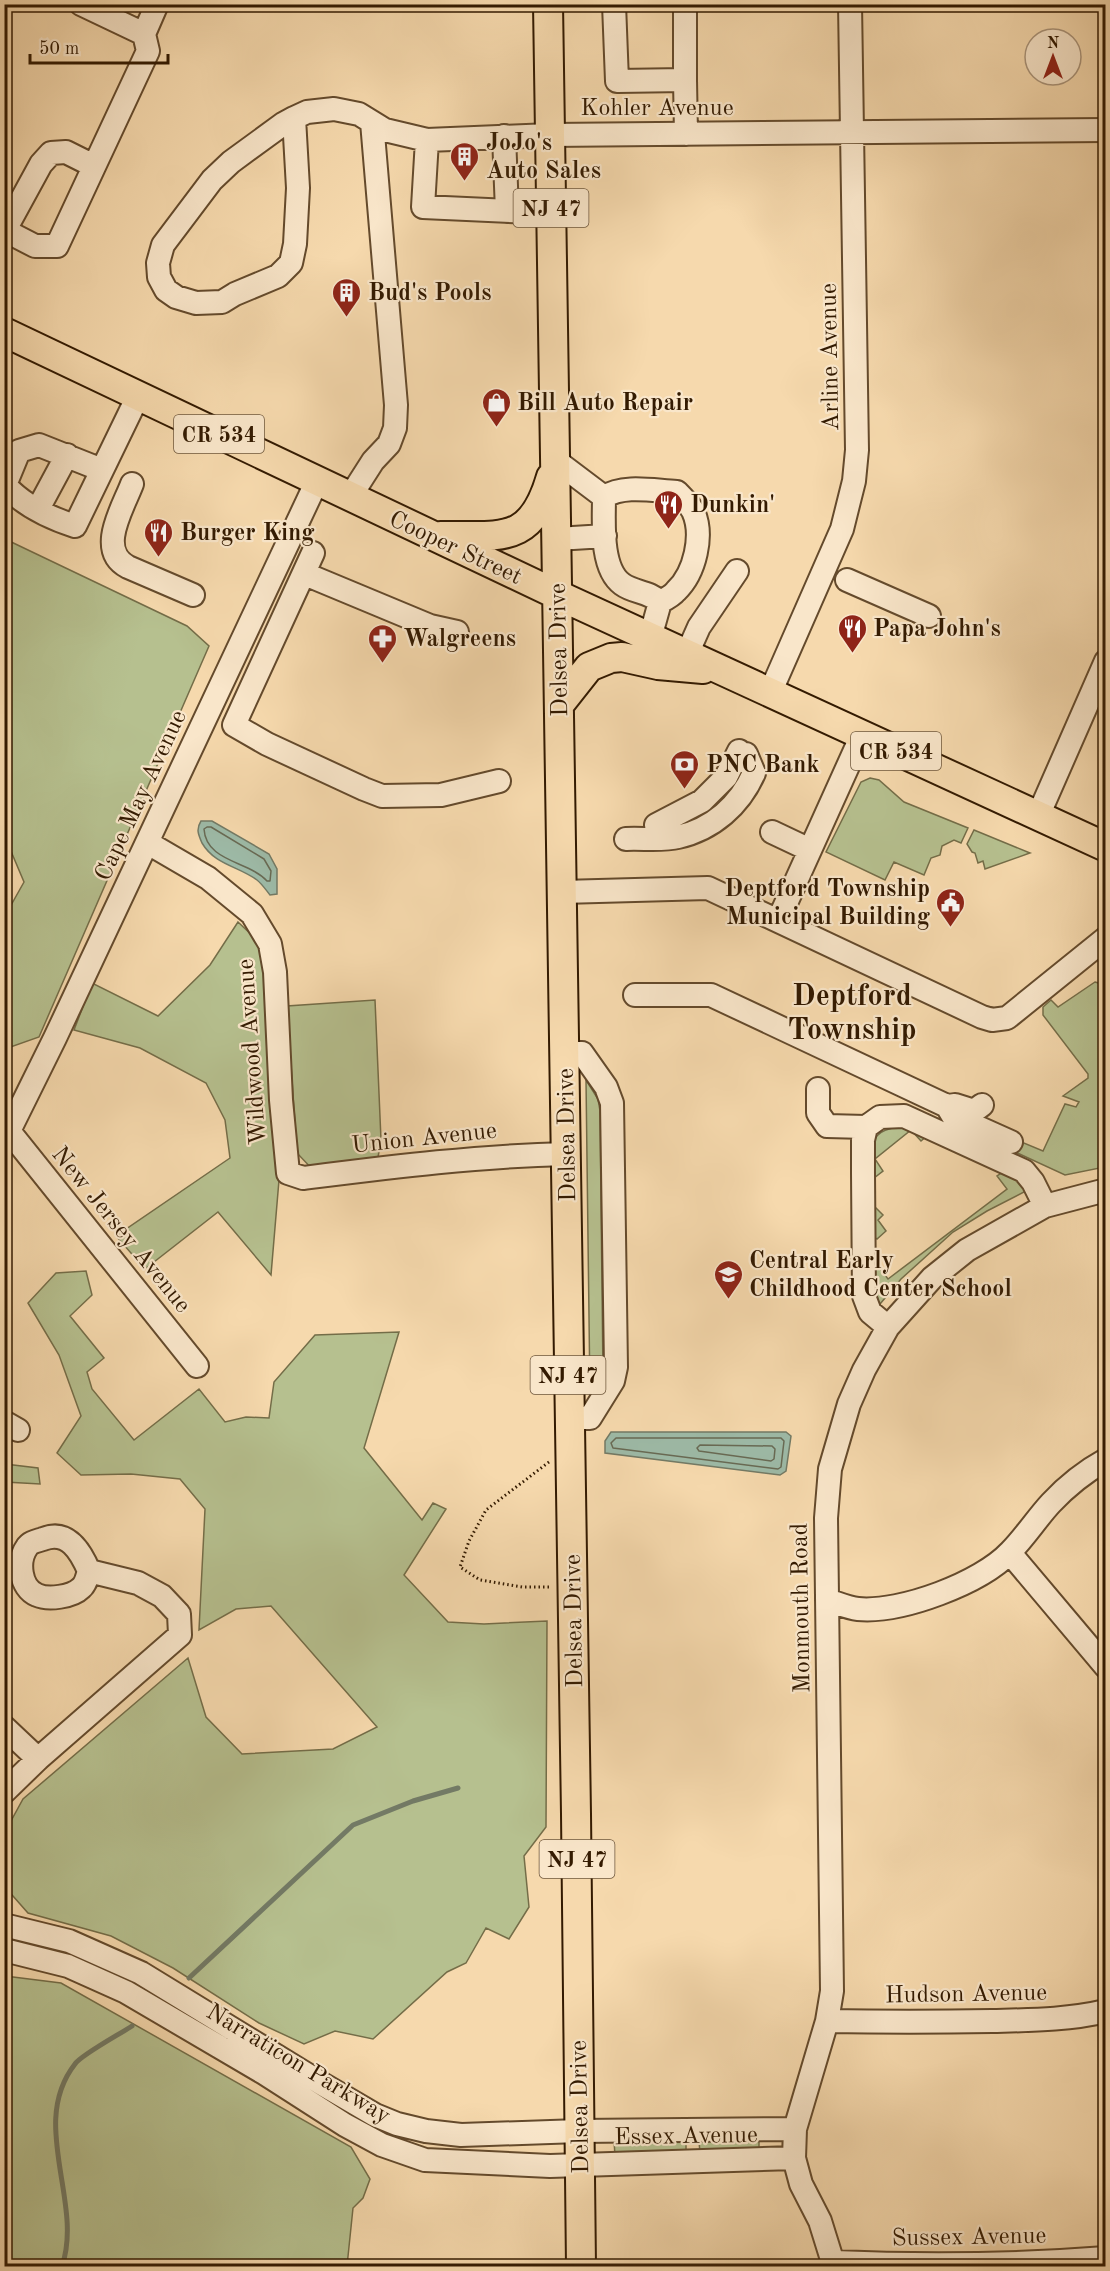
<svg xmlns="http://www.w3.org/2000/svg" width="1110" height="2271" viewBox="0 0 1110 2271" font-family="'Old Standard TT',serif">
  <rect width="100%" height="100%" fill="#f6d9ad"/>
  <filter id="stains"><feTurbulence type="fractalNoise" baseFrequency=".00333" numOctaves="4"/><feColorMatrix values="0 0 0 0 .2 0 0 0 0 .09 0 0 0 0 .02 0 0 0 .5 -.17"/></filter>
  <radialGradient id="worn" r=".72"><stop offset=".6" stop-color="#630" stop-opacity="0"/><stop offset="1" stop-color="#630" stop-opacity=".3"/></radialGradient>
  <path fill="#b6c08f" stroke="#746d48" stroke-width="1.5" d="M5,539L187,626L209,646L39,1037L5,1049V916L24,882L10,849L5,848Z
    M870,778L879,780L904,802L968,828L961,843L954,840L942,846L940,855L931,858L924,875L894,862L885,880L826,852L861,782Z
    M974,830L1030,853L985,869L983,861L978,863L975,853L972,852L967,844Z
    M238,922L256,939L266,972L274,1072L279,1180L271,1275L218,1212L145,1269L116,1236L230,1158L225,1120L206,1083L140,1048L74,1030L92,983L158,1016L210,965Z
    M1095,982L1105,985V1167L1065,1175L1011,1150L1024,1143L1043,1151L1065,1104L1076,1107L1079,1102L1063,1096L1088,1078V1074L1043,1015V1007L1051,1000L1058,1007Z
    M375,1000L381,1140L377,1163L314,1171L297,1153L287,1006Z
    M586,1080L598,1099L600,1111L603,1374L597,1389L590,1395Z
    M899,1127L912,1128L928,1135L921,1141L911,1130L875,1159L883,1171L874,1178C872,1172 873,1165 873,1159C872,1137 876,1130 899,1127Z
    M1003,1172L1018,1178L1026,1191L987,1211L953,1232L901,1279L880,1304L878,1303L875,1271L879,1267L888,1279L1007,1189L997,1176Z
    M875,1207L883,1215L878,1220L886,1231L877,1239L874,1237Z
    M86,1271L92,1295L70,1316L104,1358L87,1372L92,1389L134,1440L199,1389L225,1422L246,1417L269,1418L274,1382L315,1335L399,1332L364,1448L422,1520L433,1503L446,1509L404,1575L448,1622L484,1624L547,1621L546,1827L524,1856L529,1907L509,1939L486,1928L466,1963L447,1972L373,2039L335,2031L304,2044L259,2023L173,1968L111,1936L28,1913L5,1887V1832L23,1799L188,1658L206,1717L242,1754L333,1749L377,1727L271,1606L236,1609L199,1630L205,1509L180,1479L131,1474L81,1475L57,1453L81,1416L59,1355L28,1303L56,1273Z
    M5,1464L38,1468L40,1484L5,1482Z
    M5,1976L61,1983L351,2147L370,2179L363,2198L353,2208L347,2266H5Z
    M682,2139L686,2142V2152L615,2156L614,2140Z
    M755,2139L759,2142V2149L700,2153L699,2141Z"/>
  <path fill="#9dbaa7" stroke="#737a65" stroke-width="1.5" d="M201,821H212L269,854L277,869V894L270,895C266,890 262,884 257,880C238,866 215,865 202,843C198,834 196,829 201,821Z
    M611,1432H786L791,1436L786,1471L780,1475L605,1453V1441Z"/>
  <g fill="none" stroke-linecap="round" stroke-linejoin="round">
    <path stroke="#686a54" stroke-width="1.5" d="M207,827H211L264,859L271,871L270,881H267C249,861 206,862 204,829Z
      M616,1438H781L784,1441L781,1467L778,1469L613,1448L611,1443Z
      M700,1445L772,1446L775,1449L774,1459L771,1461L699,1451L697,1448Z"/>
    <path stroke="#737a65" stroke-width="5" d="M189,1978L353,1825L413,1801L458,1788
      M62,2266C84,2202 28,2124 75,2064C81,2055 120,2034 132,2026"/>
    <defs>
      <path id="minor" d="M81,4L144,34
        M614,4L617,81L685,80L686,134
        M685,4V80
        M294,118L298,188L295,244L291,263L278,276L235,294L222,302L196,303L176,297L166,290L159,277L158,263L163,245L212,180L231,162L283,124L294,118L307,112L334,109L359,114L385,130L427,140L550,135L1106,130
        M504,136L507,211
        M427,140L423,207L551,213
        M4,230L35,246H57L148,51L144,34L157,4
        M5,230L41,164L51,153L66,152L94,166
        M555,460L604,497C604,521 600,568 622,584C634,593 649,591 660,602L650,638
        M102,470L39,445L19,451L5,485C23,505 50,518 75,526L138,396
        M132,484C123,508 96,550 128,567L193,595
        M350,497L373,461L389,444L395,428L396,405L372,122
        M604,497C624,484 654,491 677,492C683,498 689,504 693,511C704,535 695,573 676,591C672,596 666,599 660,602
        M38,509L67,455
        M557,539L605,536
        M313,553L234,725L267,744L364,789L382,796L441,795L499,781
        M305,574L430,626L457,632
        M847,580L929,616
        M687,654L699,627L737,571
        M770,693L842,529L854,481L857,450L850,4
        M1038,816L1106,661
        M656,825L702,801L726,777L739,751
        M772,832L810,850
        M626,839C642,838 662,841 678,837C713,829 740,805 754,773L746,754
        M148,843L208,878L252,914L270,944L275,972L281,1100L288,1173L303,1178C391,1167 477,1156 566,1154
        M562,892L708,888L982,1017L992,1020L1007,1018L1106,938
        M778,921L862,735
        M635,995H711L947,1106L953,1116L1011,1142
        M565,1053H582L606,1087L612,1103L616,1367L613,1381L590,1418H569
        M818,1089V1113L827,1126L866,1127
        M948,1106L955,1105L974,1111L982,1105
        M4,1125L197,1366
        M9,1131L55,1038L317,481
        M888,1327L870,1312L864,1296L863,1173V1140L866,1127L880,1117L904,1116L1024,1171L1033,1182L1045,1206
        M4,1422L18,1430
        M1010,1553L1106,1667
        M827,1600C837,1603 848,1608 858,1609C901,1613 981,1583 1010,1552C1025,1537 1037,1518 1051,1503C1067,1486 1086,1471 1106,1460
        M4,1727L38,1759
        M4,1792L38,1759L180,1635L179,1614L162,1596L138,1583L89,1571C81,1552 68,1529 43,1539C37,1541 30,1542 27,1547C17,1561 20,1588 37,1595C48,1600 72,1597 81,1588C86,1584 87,1577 89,1571
        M4,1925L69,1941L141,1973L324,2085L375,2115L397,2124L426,2131L461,2135L579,2131L795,2129
        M4,1950L68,1966L126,1992L264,2073L345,2125L382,2145L425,2160L550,2166L794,2158
        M827,2021C882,2022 937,2022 992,2021C1030,2020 1068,2020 1106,2011
        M834,2262C924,2266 1015,2265 1106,2258
        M834,2266L820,2221L801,2184L794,2158L795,2129L827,2021L832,1991L826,1518L830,1469L849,1404L864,1370L888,1327L932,1278L967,1250L1045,1206L1106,1190"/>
      <path id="major" d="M548,4L576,1814L581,2266
        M4,332L558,595L1106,847
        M441,536C501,535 531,546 551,477
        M559,705L589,667L611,658L622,657L658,665L703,669"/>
    </defs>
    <use href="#minor" stroke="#644a2c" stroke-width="26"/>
    <use href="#major" stroke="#331a01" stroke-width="32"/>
    <path stroke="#331a01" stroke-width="3" stroke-dasharray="1.5 3" stroke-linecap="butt" d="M549,1462L486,1510L469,1541L460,1567L480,1580L522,1587H550"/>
    <use href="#minor" stroke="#f9e6ca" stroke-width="22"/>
    <use href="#major" stroke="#f6d9ad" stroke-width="28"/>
  </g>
  <defs>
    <symbol id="building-pin" viewBox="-11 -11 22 30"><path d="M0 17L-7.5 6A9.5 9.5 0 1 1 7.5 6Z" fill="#8f2418" stroke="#f9e6ca"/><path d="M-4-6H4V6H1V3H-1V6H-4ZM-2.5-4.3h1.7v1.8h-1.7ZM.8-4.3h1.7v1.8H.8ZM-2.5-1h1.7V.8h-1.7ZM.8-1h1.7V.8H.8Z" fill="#fff"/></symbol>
    <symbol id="shop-pin" viewBox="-11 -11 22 30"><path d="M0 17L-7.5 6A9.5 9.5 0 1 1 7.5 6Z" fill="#8f2418" stroke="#f9e6ca"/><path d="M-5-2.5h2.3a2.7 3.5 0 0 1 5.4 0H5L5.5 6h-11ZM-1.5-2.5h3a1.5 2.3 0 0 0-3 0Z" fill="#fff"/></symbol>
    <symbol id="restaurant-pin" viewBox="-11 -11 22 30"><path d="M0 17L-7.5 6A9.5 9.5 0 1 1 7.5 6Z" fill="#8f2418" stroke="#f9e6ca"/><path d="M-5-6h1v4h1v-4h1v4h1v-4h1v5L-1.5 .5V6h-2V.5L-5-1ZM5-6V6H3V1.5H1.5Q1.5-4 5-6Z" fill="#fff"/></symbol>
    <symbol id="pharmacy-pin" viewBox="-11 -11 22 30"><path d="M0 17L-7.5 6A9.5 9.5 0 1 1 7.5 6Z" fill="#8f2418" stroke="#f9e6ca"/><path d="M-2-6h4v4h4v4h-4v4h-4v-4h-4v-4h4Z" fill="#fff"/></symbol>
    <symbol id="bank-pin" viewBox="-11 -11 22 30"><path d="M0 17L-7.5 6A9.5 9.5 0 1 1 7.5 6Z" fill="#8f2418" stroke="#f9e6ca"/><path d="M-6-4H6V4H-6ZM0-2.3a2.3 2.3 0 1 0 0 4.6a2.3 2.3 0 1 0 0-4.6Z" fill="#fff"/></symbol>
    <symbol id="civic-pin" viewBox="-11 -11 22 30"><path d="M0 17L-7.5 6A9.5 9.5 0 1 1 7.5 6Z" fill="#8f2418" stroke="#f9e6ca"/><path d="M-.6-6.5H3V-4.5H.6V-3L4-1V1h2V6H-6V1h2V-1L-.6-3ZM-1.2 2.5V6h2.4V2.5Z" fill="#fff"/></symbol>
    <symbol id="school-pin" viewBox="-11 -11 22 30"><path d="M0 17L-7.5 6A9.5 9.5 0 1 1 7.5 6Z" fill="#8f2418" stroke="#f9e6ca"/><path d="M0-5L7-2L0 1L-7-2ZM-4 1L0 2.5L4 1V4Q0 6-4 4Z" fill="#fff"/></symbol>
  </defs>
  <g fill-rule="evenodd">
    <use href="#building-pin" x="448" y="140" width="33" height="45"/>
    <use href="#building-pin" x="330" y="276" width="33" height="45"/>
    <use href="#shop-pin" x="480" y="386" width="33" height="45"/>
    <use href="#restaurant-pin" x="652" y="488" width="33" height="45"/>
    <use href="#restaurant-pin" x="142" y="516" width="33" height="45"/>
    <use href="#restaurant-pin" x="836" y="612" width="33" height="45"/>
    <use href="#pharmacy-pin" x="366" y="622" width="33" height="45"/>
    <use href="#bank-pin" x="668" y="748" width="33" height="45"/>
    <use href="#civic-pin" x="934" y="886" width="33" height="45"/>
    <use href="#school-pin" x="712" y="1258" width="33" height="45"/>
  </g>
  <g text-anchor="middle" stroke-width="4.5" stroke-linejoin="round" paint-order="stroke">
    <g fill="#f9e6ca" stroke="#6e573d" stroke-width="1.5">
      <rect x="513.5" y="189" width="75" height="38" rx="4.5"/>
      <rect x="174" y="415" width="90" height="38" rx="4.5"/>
      <rect x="851" y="732" width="90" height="38" rx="4.5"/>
      <rect x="530.5" y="1356" width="75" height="38" rx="4.5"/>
      <rect x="539.5" y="1840" width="75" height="38" rx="4.5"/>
    </g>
    <g font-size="22" font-weight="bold" fill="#331a01">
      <text x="551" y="216">NJ 47</text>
      <text x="219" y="442">CR 534</text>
      <text x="896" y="759">CR 534</text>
      <text x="568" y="1383">NJ 47</text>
      <text x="577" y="1867">NJ 47</text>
    </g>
    <g font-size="24" fill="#331a01" stroke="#f9e6ca">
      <text x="657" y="115">Kohler Avenue</text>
      <text transform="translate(829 357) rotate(-91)" y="8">Arline Avenue</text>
      <text transform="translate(456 547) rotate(25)" y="8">Cooper Street</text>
      <text transform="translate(558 650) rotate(-91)" y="8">Delsea Drive</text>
      <text transform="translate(140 795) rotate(-65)" y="8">Cape May Avenue</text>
      <text transform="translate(251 1052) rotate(-94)" y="8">Wildwood Avenue</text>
      <text transform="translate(566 1135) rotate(-91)" y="8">Delsea Drive</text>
      <text transform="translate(424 1137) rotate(-6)" y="8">Union Avenue</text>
      <text transform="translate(122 1229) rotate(51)" y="8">New Jersey Avenue</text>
      <text transform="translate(800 1608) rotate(-91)" y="8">Monmouth Road</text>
      <text transform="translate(573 1621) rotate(-91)" y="8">Delsea Drive</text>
      <text transform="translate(966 1993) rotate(-1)" y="8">Hudson Avenue</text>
      <text transform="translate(299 2063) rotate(31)" y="8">Narraticon Parkway</text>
      <text transform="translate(579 2107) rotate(-91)" y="8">Delsea Drive</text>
      <text transform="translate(686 2135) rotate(-1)" y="8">Essex Avenue</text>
      <text transform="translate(969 2236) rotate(-1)" y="8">Sussex Avenue</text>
    </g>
    <g font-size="24" font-weight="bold" fill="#331a01" stroke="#f9e6ca" text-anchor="start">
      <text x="486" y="150">JoJo's<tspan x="486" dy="28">Auto Sales</tspan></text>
      <text x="368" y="300">Bud's Pools</text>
      <text x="517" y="410">Bill Auto Repair</text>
      <text x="690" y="512">Dunkin'</text>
      <text x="180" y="540">Burger King</text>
      <text x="873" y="636">Papa John's</text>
      <text x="403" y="646">Walgreens</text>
      <text x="706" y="772">PNC Bank</text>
      <text x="930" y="896" text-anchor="end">Deptford Township<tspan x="930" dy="28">Municipal Building</tspan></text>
      <text x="749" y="1268">Central Early<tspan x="749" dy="28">Childhood Center School</tspan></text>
    </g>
    <g font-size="30" font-weight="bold" fill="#331a01" stroke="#f9e6ca">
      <text x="852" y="1005">Deptford<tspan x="852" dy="34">Township</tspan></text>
    </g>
  </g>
  <rect width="1110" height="2271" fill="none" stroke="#f6d9ad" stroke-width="24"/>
  <rect x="6" y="6" width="1098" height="2259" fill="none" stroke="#331a01" stroke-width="3"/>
  <rect x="12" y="12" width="1086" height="2247" fill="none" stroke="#331a01" stroke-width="1.5"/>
  <g transform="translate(1053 57)"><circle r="28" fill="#f9e6ca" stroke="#aa947a" stroke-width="1.5"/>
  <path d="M0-4.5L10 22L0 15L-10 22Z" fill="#8f2418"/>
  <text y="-9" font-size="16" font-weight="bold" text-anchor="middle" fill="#331a01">N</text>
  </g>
  <path d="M30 54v9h138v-9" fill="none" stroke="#331a01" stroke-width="3"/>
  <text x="39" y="54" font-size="18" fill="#331a01" stroke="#f9e6ca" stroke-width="4.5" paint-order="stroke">50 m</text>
  <rect width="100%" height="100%" filter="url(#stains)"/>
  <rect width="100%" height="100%" fill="url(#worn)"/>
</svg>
